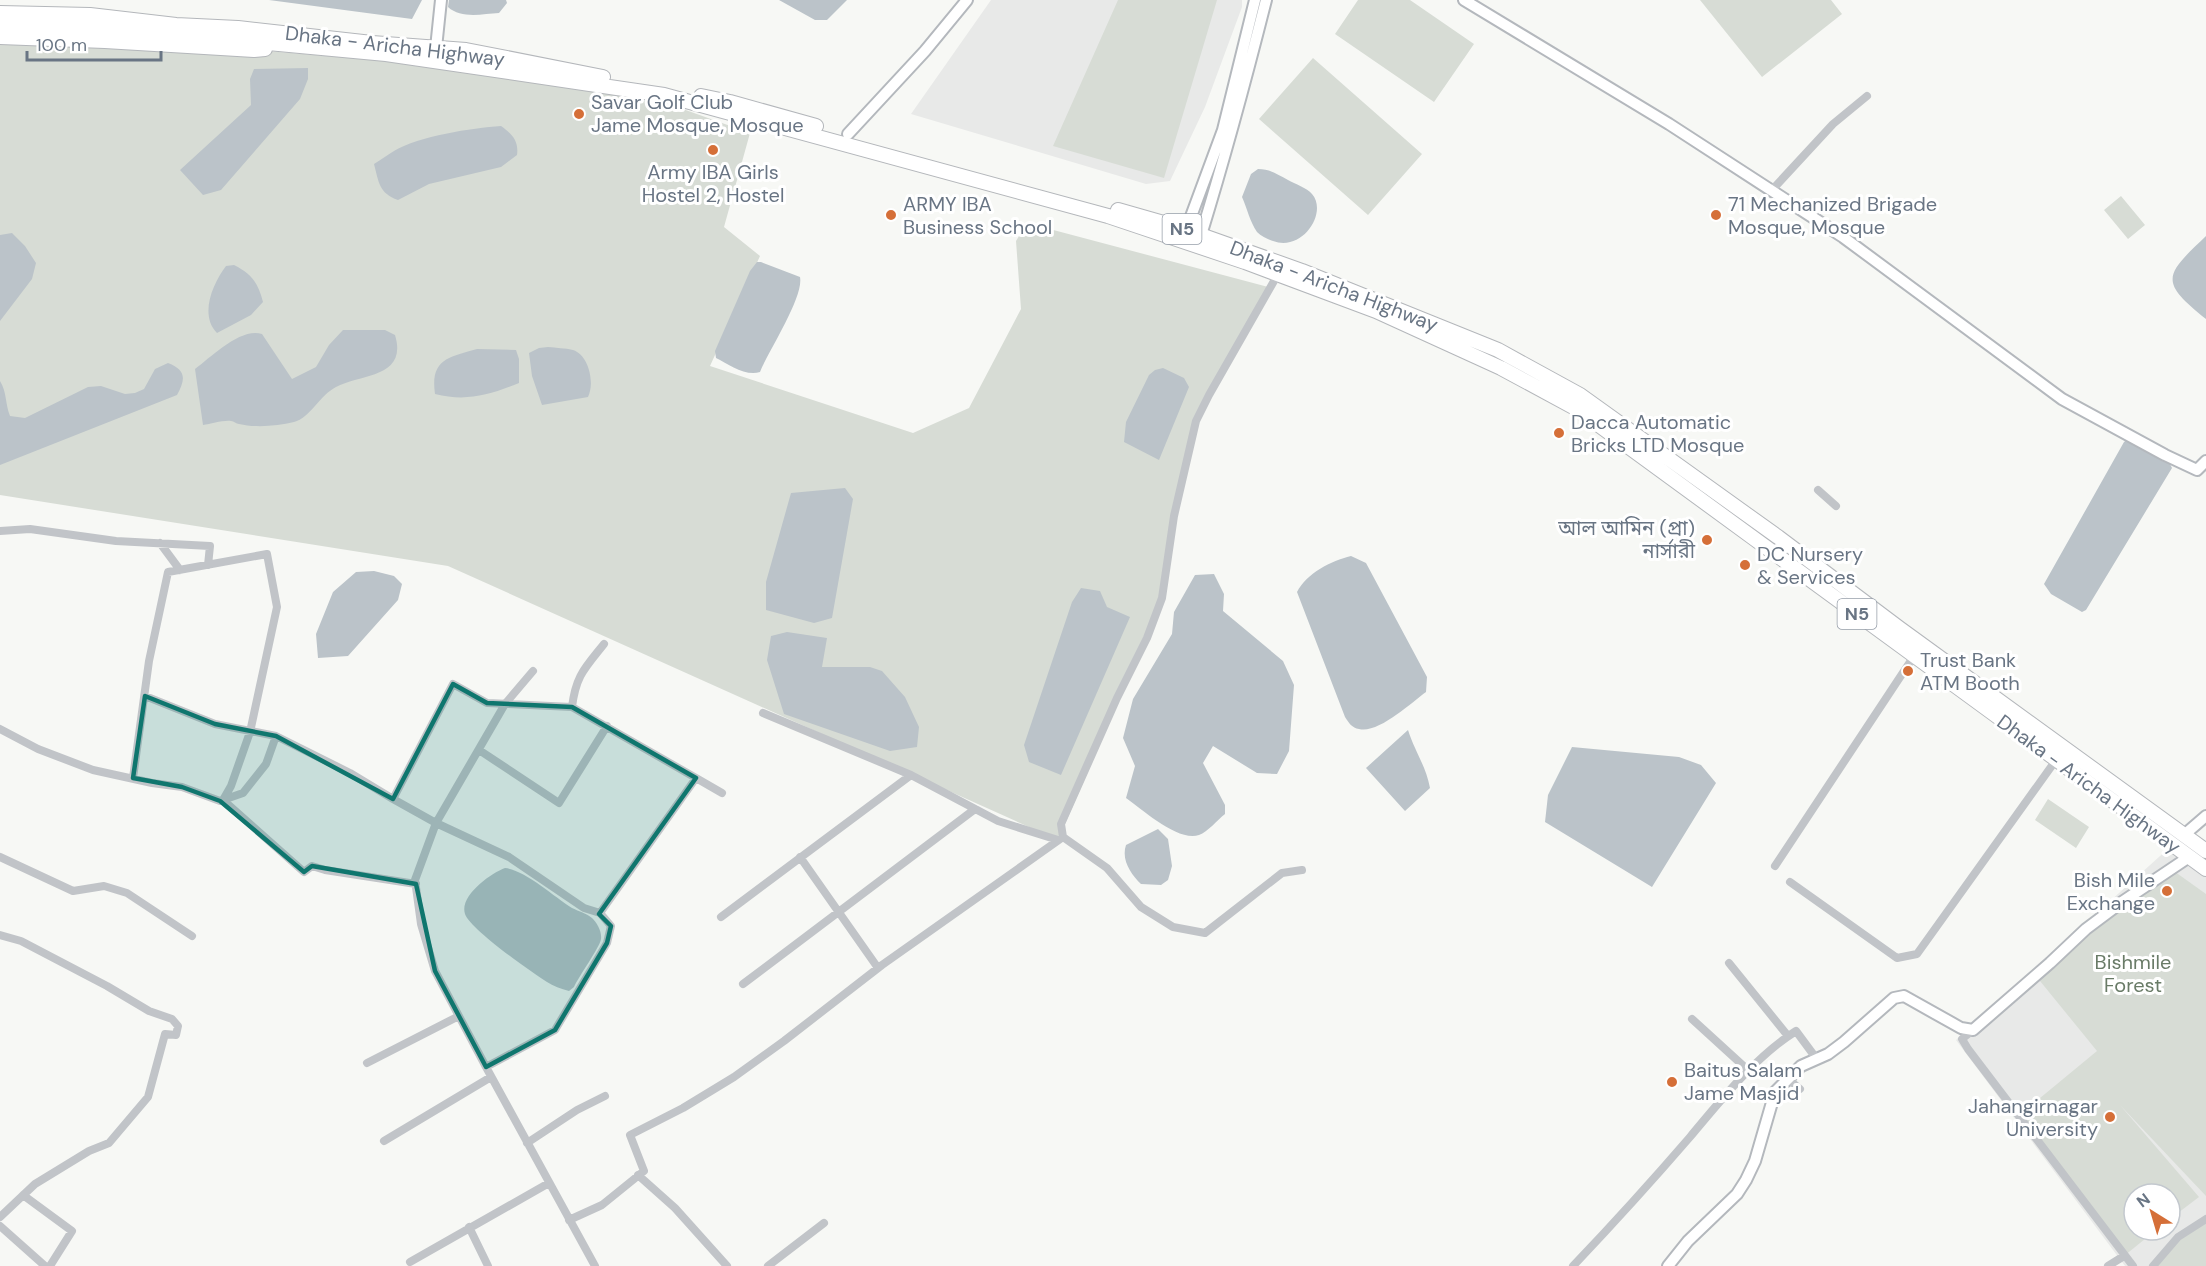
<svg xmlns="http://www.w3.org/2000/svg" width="2206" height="1266" viewBox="0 0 2206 1266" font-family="'DM Sans','Noto Sans Bengali',sans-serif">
  <rect width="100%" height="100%" fill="#f7f8f5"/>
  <path fill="#e8e9e8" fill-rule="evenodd" d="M991,0H1242V7L1205,107L1170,181L1146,184L911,114Z
    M2170,847L2206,874V1266H2125L1956,1040ZM2134,1194H2170V1230H2134Z"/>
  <path fill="#d7dcd5" d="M1118,0H1217L1164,178L1053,146Z
    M1358,0H1410L1474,44L1434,102L1335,34Z
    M1700,0H1831L1842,14L1762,77Z
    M0,42L254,50L489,69L680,108L750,133L724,227L760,256L710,366L913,433L969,408L1021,309L1016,241L1027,223L1272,288L1196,421L1154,621L1058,840L448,566L0,495Z
    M1313,58L1422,154L1368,215L1259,119Z
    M2121,196L2145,225L2128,239L2104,210Z
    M2048,799L2089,827L2076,848L2035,820Z
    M2171,869L2206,894V1196L2120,1105L2199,1197L2170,1219V1194H2134V1230H2156L2124,1256L2016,1113L2034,1103L2097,1051L2040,981L2086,929Z
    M2206,1219V1266H2153L2163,1253Z"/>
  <path fill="#bbc3c9" d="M269,0H422L412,19Z
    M449,0H506L507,3L499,13C482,14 461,19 448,7Z
    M779,0H847L827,20H815Z
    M308,68V79L300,99L221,190L203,195L180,170L251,105L250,79L254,69Z
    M501,126C512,134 519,141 517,155L501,167L429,184L398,200C379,193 379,183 374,164C381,160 387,155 394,151C419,136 472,128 501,126Z
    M1258,169C1270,169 1277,174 1288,180C1295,184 1307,188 1312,194C1328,212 1303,252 1273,241C1267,239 1261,236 1257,232C1250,222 1247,208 1242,197L1251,174Z
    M12,233L25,246L36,263L32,279L0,321V235Z
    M2206,236V319C2159,281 2164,276 2206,236Z
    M757,262H761L800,277C804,297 769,350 760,372C746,377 728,364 716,358L715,351L750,271Z
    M234,265C252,274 258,283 263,302L251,315L217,333C199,315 213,283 226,266Z
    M343,330H385L395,335C408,378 361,374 336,387C320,395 310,418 294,422C277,426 256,428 239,424C236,424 234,421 231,421C223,420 211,424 203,425L195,369C211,357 241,327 262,334L292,379L316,367L329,345Z
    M548,347C556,348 565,348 573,350C589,355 595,383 588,397L542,405L532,376L529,353L539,348Z
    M477,349L516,350L519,359V383C490,395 466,402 435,394C430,359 449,357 477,349Z
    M168,363C186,370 186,379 177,395L0,465V381C7,392 5,404 10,416L25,418L88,387L101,386L125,394L135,393L144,389L155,369Z
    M1163,368L1184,378L1189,387L1159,460L1124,442L1126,422L1149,375L1155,370Z
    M2128,439L2169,462L2172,468L2086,610L2082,612L2051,594L2044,584L2124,442Z
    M845,488L853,499L832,618L814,623L766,610V582L791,493Z
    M1351,556L1366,563L1427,677L1426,692C1411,703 1378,734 1359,729C1352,728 1349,723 1345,717L1297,592C1307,573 1331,561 1351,556Z
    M374,571L394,576L402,584L398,600L348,656L318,658L316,634L333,592L356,572Z
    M1214,574L1224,594L1223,611L1283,661L1294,685L1289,751L1277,774L1257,773L1213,746L1203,763L1225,805V814C1217,820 1208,832 1199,835C1178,842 1143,810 1126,798L1135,766L1123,738L1133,699L1172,634L1174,612L1195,575Z
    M1081,588L1100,591L1107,607L1130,617L1061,775L1029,762L1024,745L1072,602Z
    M787,632L827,638L822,667H870L882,671L905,697L919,727L917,747L890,751L784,714L767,660L771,636Z
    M1408,730C1415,752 1426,766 1430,788L1405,811L1366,768Z
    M1572,747L1679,757L1701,765L1716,783L1652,887L1545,822L1548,795Z
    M1158,829L1168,839L1172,866L1168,880L1161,885L1141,884C1131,874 1121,860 1126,845Z
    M505,868C525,870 553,896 572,908C578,911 586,913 592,918C597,923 602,931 601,939C600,947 579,976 574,987L569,991C561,989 553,986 547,982C531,972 470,929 465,914C459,896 491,873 505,868Z"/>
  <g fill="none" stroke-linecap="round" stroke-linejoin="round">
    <defs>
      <path id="secondary" d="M1464,0L1669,124L1843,237L2062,399L2165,455L2197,470L2206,461
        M436,48L441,0
        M848,134L925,51L967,0
        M1186,230L1223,130L1255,0
        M1201,235C1225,157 1246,79 1266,0
        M2184,835L2206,816
        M1668,1266L1688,1241L1737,1194L1746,1180L1755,1161L1775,1092L1801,1066L1828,1054L1844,1042L1894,998L1904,996L1961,1028L1973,1030L2050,963L2086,929L2122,902L2189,857"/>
      <path id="highway" d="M0,13L90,15L176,25L238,28L372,43L466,50L603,77
        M0,24L96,27L386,54L664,95L1108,216L1245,262L1376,311L1501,368L1577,409L2206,869
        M0,37L105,41L254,50L265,49
        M701,96L730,102L816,126
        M1118,210L1181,228L1302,271L1498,350L1580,395L1778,537L1899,628L2206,851"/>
    </defs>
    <use href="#secondary" stroke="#b4b8bd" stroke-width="14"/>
    <use href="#highway" stroke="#b4b7bb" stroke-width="16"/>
    <path stroke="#c1c4c8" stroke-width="8" d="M1772,190L1833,124L1867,96
      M1278,274L1209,395L1196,421L1174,516L1162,598L1147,638L1117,698L1061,824L1063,837L1107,868L1141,907L1173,927L1205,933L1282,873L1302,870
      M1818,490L1836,506
      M0,531L30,529L116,541L210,546L208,565
      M160,543L180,570
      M145,696L215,724L276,736L350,773L393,799L453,684L487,703L572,707
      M763,713L911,775
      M0,729L38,749L93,770L152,783L182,787L220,801L243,793L266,764L276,736
      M479,750L559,803L607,726
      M133,778L149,661L168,572L267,554L277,607L250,732L231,786L223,800L304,872L312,866L325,870L416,884
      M696,778L722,793
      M393,799L436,823L509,857L584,908L600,913L611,926L607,943L555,1030L486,1067L595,1266
      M0,857L73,891L104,886L127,893L192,936
      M800,857L878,968
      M1775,866L1914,656
      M1790,882L1897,958L1917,954L2056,760
      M600,913L696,778L572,707C576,675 585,668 604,644
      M721,917L911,775L998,821L1058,840
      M0,935L21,941L107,986L149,1011L172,1019L178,1026L176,1035L165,1034L148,1097L109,1143L89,1151L35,1184L0,1217
      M1729,963L1788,1036
      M743,984L975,809
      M1692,1019L1749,1071
      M1973,1030L1962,1039L1968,1049L2133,1266
      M367,1063L459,1016
      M486,1067L435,971L421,924L415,880L436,823L505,704L533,671
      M1787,1078L1800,1089
      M384,1141L491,1077
      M527,1143L577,1110L605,1096
      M638,1175L675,1208L727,1266
      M23,1195L72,1231L50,1266
      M569,1220L602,1205L644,1171L630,1135L683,1108L734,1077L784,1041L882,965L1063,837
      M0,1226L45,1266
      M469,1227L488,1266
      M410,1262L549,1183
      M768,1266L824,1223
      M1573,1266C1613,1224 1652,1181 1690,1137C1720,1101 1756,1056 1796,1031L1816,1058
      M2108,1266L2124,1256
      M2153,1266L2178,1237L2206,1219"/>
    <use href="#secondary" stroke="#fff" stroke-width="10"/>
    <use href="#highway" stroke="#fff" stroke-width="14"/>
  </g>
  <path fill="#0f766e" fill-opacity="0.2" stroke="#0f766e" stroke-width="4.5" stroke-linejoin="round" d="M453,684L487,703L572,707L696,778L599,914L611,926L607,943L555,1030L486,1067L435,971L416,884L312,866L304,872L220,801L182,787L133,778L145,696L215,724L276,736L393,799Z"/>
  <g fill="#d56f38" stroke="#fff" stroke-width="2">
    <circle cx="579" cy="114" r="6"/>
    <circle cx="713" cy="150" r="6"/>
    <circle cx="891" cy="215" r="6"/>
    <circle cx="1716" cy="215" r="6"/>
    <circle cx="1559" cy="433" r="6"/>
    <circle cx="1707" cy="540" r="6"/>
    <circle cx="1745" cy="565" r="6"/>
    <circle cx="1908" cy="671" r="6"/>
    <circle cx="2167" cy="891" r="6"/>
    <circle cx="1672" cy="1082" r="6"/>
    <circle cx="2110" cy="1117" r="6"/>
  </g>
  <g text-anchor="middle" stroke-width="6" stroke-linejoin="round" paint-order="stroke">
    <g fill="#fff" stroke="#969ea9" stroke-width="1.5">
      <rect x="1162.5" y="214" width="39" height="30" rx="4.5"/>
      <rect x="1837.5" y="599" width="39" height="30" rx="4.5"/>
    </g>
    <g font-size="18" font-weight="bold" fill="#697584">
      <text x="1182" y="235">N5</text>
      <text x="1857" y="620">N5</text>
    </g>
    <g font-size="20" fill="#697584" stroke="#fff">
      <text transform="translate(395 46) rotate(7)" y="7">Dhaka - Aricha Highway</text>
      <text transform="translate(1334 286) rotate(21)" y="7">Dhaka - Aricha Highway</text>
      <text transform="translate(2089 784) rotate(36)" y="7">Dhaka - Aricha Highway</text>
    </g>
    <g font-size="20" fill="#697584" stroke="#fff" text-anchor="start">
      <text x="591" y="109">Savar Golf Club<tspan x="591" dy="23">Jame Mosque, Mosque</tspan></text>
      <text x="713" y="179" text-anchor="middle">Army IBA Girls<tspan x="713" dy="23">Hostel 2, Hostel</tspan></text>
      <text x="903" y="211">ARMY IBA<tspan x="903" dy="23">Business School</tspan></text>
      <text x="1728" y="211">71 Mechanized Brigade<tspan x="1728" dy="23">Mosque, Mosque</tspan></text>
      <text x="1571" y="429">Dacca Automatic<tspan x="1571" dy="23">Bricks LTD Mosque</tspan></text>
      <text x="1695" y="535" text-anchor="end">আল আমিন (প্রা)<tspan x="1695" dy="23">নার্সারী</tspan></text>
      <text x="1757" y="561">DC Nursery<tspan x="1757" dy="23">&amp; Services</tspan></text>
      <text x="1920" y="667">Trust Bank<tspan x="1920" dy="23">ATM Booth</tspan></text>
      <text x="2155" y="887" text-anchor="end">Bish Mile<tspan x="2155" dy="23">Exchange</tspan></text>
      <text x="1684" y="1077">Baitus Salam<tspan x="1684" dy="23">Jame Masjid</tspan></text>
      <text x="2098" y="1113" text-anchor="end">Jahangirnagar<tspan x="2098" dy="23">University</tspan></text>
    </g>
    <g font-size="20" fill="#697b67" stroke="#fff">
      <text x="2133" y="969">Bishmile<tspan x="2133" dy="23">Forest</tspan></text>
    </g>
  </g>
  <g transform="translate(2152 1212) rotate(323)"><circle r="28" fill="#ffffff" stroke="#c3c8ce" stroke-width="1.5"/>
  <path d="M0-4.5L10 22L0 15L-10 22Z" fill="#d56f38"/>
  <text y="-9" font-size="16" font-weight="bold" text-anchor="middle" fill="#697584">N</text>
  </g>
  <path d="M27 51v9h134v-9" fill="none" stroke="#697584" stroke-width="3"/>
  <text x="36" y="51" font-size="18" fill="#697584" stroke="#ffffff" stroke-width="4.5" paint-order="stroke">100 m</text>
</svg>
